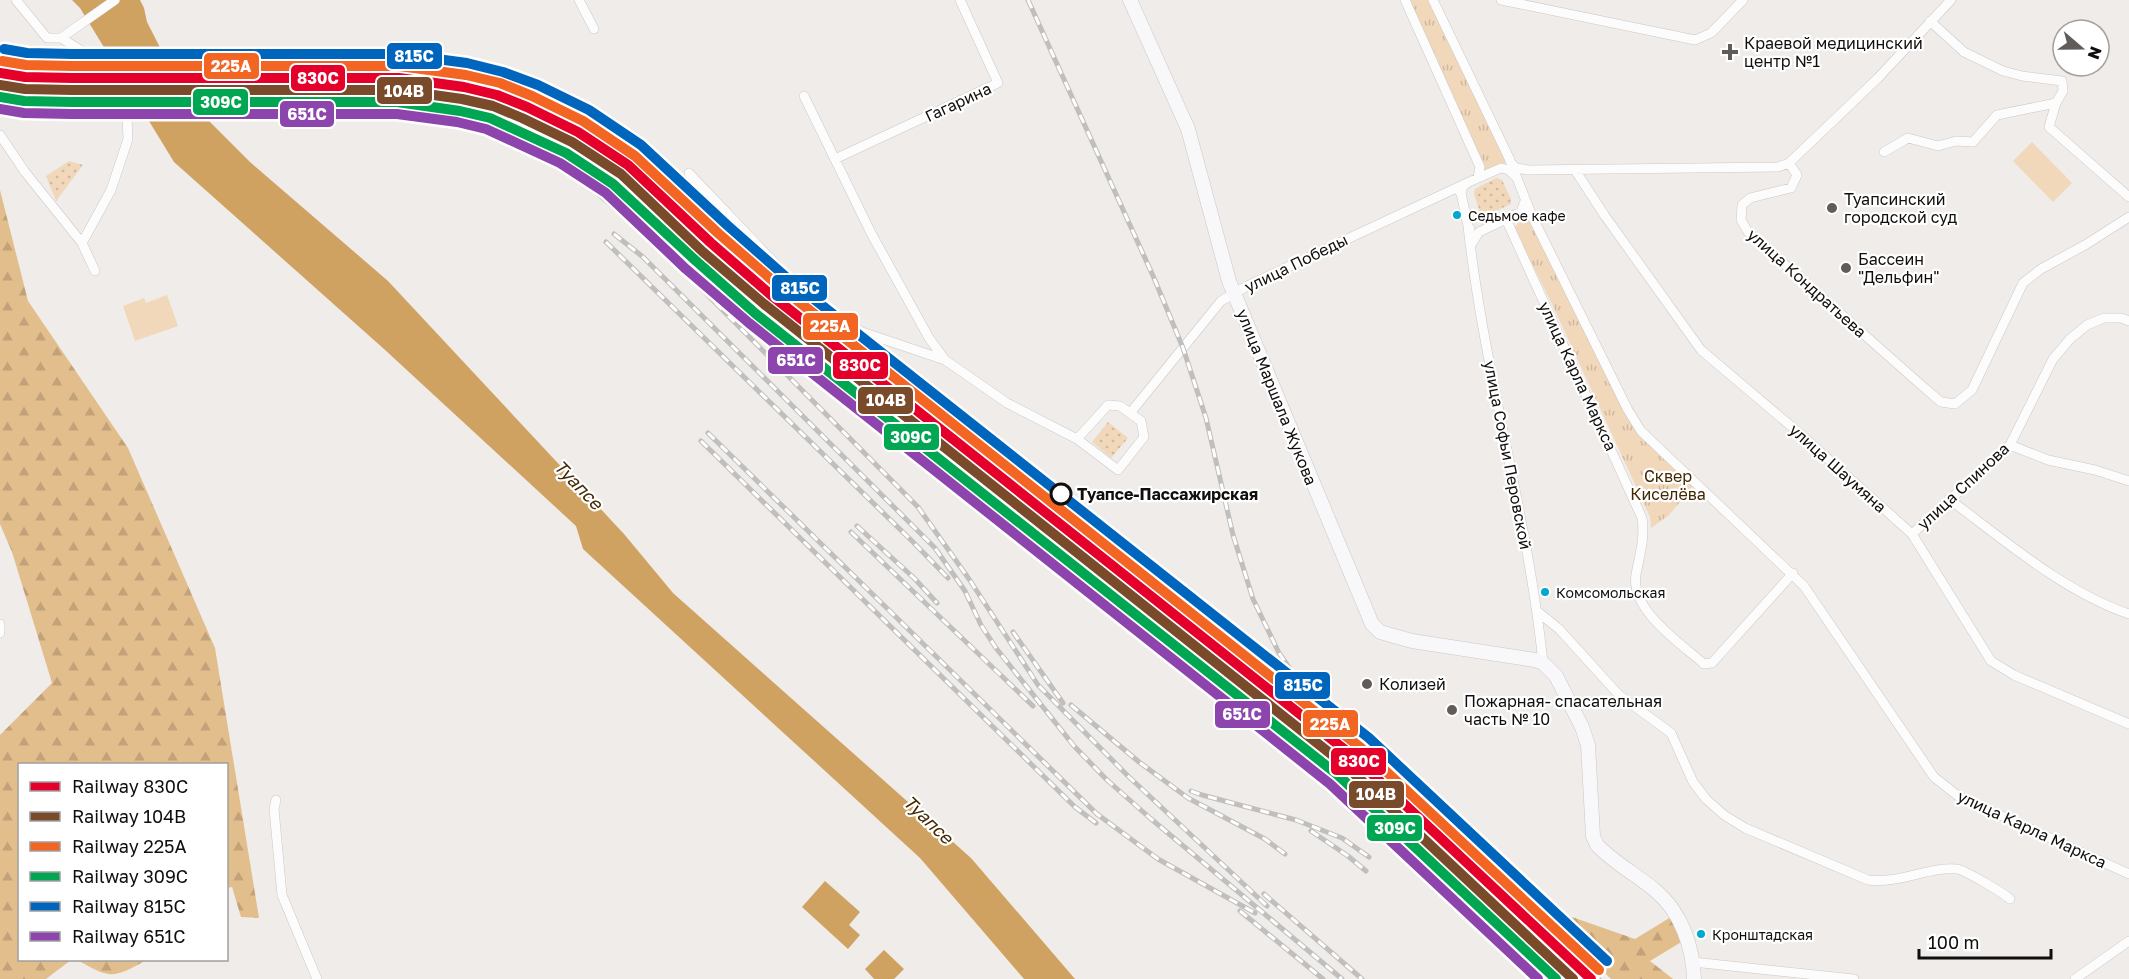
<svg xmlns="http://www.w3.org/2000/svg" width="2129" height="979" viewBox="0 0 2129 979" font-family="'Golos Text',sans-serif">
  <defs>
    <pattern id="grass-dots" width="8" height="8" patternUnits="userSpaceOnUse" patternTransform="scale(1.5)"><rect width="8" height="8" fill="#f1d8ba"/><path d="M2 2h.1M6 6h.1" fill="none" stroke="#ceb89f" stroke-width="1.8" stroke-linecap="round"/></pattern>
    <pattern id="forest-firs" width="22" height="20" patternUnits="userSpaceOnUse" patternTransform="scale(1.5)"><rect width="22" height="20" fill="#e3be8d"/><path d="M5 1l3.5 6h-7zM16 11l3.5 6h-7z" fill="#c2a278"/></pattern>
    <pattern id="park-tufts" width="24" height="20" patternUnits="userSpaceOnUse" patternTransform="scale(1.5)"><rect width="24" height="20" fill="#f1d8ba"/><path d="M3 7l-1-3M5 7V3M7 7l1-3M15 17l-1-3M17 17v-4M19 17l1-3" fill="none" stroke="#ceb89f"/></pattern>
  </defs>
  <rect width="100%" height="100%" fill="#efece9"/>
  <path fill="url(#grass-dots)" d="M69,161L83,165L56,201L46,176Z
    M1496,178L1502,180L1511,199V204L1486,215H1481L1474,194L1475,189Z
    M1108,422L1128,438L1111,458L1092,442Z"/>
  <path fill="url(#forest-firs)" d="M0,190L28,301L128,448L215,648L259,918L241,917L232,887L227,888L226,764H20V960H71L46,979H0V735L52,683L12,552L0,524Z
    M1572,917L1635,939L1671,917L1683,941L1650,961L1673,979H1611L1574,943Z
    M77,960H147C111,979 112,979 77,960Z"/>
  <path fill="url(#park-tufts)" d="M1409,0H1429L1507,162L1484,171Z
    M1527,219L1533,221L1633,421L1695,484L1669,515L1651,528L1650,517L1639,493L1551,302L1514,228L1518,223Z"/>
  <path fill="#f1d8ba" d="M2032,142L2072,183L2053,202L2013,161Z
    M167,295L178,326L135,341L123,306L144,298L146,303Z"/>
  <path fill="#d0a261" d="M72,0H140L144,8L147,22L171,69L194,106L250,162L388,281L624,534L673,593L971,858L1075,979H1024L920,858L583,549L576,526L384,349L174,162L80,8Z
    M825,881L860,912L849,925L860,935L848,949L802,907Z
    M884,950L904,969L894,979H874L865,969Z"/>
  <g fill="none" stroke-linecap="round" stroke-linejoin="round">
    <defs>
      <path id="street" d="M16,0L47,38H61
        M579,0L594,29
        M1405,0L1480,167L1478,178
        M1433,0L1509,158L1532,216L1628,410L1641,431L1804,586L1934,777L1958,796L2129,874
        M1501,0L1695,40L1711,33L1743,0
        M1930,21L1964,52L2003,71L2022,76L2062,81L2063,91L2056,103L2049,127L2129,197
        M61,38L98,61L126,97L128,139L111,190L82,243L95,271
        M61,38L115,0
        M804,96L871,233L929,338L945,360L1007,403L1077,439L1118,470L1144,437L1141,421L1120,406L1108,405L1077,439
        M0,135L25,172L82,243
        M1884,152L1908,138L1938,146L1956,141L1973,142L1997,115L2056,103
        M835,159L998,83L960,0
        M1511,163L1516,168L1528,170L1778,167L1789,163L1878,78L1951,0
        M1789,163L1797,175L1791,188L1750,198L1742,205L1741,220L1748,232L1920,384L1941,402L1955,404L1972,390L2023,283L2041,269L2085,245L2129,217
        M1575,170L1605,216L1701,350L1798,432L1912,534L1991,661L2014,675L2129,724
        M689,173L785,274L845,323L862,332L945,360
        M1457,189L1461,193L1468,226L1470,229
        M1461,193L1463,186L1469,182L1501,168L1509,170L1515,176
        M1506,219L1642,518C1645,538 1640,554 1636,574C1630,610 1679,642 1704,664L1712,663L1793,573
        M1468,226C1484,373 1528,516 1543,663
        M1470,246L1479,232L1521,212L1525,201
        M1131,412L1221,301L1247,286L1469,182
        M2010,445L2048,460L2095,470L2129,481
        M1949,499C2004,540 2064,592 2129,614
        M1912,534L2010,445L2053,359L2070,339L2087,325L2104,318H2121L2129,321
        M1538,612L1559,629L1619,695L1671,733L1693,782L1706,799L1724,815L1745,828L1868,880C1900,884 1930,866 1957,869C1965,870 2005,894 2010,899
        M0,624V633
        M276,800L274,809L282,895L317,979
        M1693,962L1854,979
        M2075,979L2129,941"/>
      <path id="secondary" d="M1130,0L1188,129L1229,281L1372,624L1380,632L1412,641L1535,660L1543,663L1556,676L1582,727L1588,745L1593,836L1597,845C1614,863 1637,875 1656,891C1681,912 1693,947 1694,979"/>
    </defs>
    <use href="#street" stroke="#cbc8c6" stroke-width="10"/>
    <use href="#secondary" stroke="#cbc8c6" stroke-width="15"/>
    <use href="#street" stroke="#fdfcfc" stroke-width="9"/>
    <use href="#secondary" stroke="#f8f7f9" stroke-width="14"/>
    <defs>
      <path id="rail" d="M1028,0L1154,278L1183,348L1206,418L1233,535L1253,599L1279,653L1310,698L1327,719L1461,851L1599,979
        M475,117L526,141L590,187L636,226L669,256L918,507L969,579L1038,685L1128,776L1267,906
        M614,234L643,257L935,548L965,591L981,625L996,648L1074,746L1107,780L1150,818L1342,979
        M606,242L913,542L948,578
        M708,433L1097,814L1158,859L1255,913
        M701,441L1075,807L1096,823
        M857,526L914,578L937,603
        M851,532L1033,706
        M1013,632L1063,703
        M1071,705L1139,762L1188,798L1265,839L1285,854
        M1191,791L1202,795L1296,820L1342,838L1369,857
        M1311,831L1348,856L1366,871
        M1264,894L1362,979
        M1240,911L1323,979
        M1547,951L1584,979"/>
    </defs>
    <use href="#rail" stroke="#c0bfbe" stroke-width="5"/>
    <use href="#rail" stroke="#fff" stroke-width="3" stroke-dasharray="9" stroke-linecap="butt"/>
    <defs>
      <path id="rail-1" d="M0,73L25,77L72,78H399L464,87L497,95L527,107L578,132L628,165L711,243L771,295L1354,757L1591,979"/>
      <path id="rail-2" d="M0,85L25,89L72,90H398L462,99L493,106L522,118L572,142L621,174L703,252L764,304L1346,766L1573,979"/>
      <path id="rail-3" d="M2,61L26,65L72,66H399L466,75L500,83L532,96L583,121L635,156L719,234L779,286L1361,748L1599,970"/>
      <path id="rail-4" d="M0,97L24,101L71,102H397L460,111L490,118L566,153L613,184L695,260L756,314L1338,775L1556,979"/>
      <path id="rail-5" d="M4,49L27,53L72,54H399L467,63L503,72L538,85L589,110L641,145L727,225L786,277L1369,738L1607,961"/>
      <path id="rail-6" d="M0,109L24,113L71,114H397L457,122L486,129L560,163L606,193L686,269L749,323L1330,784L1538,979"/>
    </defs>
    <use href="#rail-1" stroke="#fff" stroke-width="15"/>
    <use href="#rail-2" stroke="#fff" stroke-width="15"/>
    <use href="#rail-3" stroke="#fff" stroke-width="15"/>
    <use href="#rail-4" stroke="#fff" stroke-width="15"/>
    <use href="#rail-5" stroke="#fff" stroke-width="15"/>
    <use href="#rail-6" stroke="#fff" stroke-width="15"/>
    <use href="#rail-1" stroke="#e4002b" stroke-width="10"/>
    <use href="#rail-2" stroke="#7a4b2a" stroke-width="10"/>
    <use href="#rail-3" stroke="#f26522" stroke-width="10"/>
    <use href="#rail-4" stroke="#00a651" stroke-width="10"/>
    <use href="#rail-5" stroke="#0065bd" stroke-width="10"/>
    <use href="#rail-6" stroke="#8e44ad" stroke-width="10"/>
  </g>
  <g fill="#5f5c5a" stroke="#fff" stroke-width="2">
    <path d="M1727 43h6v6h6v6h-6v6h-6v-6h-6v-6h6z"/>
    <circle cx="1832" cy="208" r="6"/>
    <circle cx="1846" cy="268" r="6"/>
    <circle cx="1367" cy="684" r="6"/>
    <circle cx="1452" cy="710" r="6"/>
  </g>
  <g fill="#00a9ce" stroke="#fff" stroke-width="2">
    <circle cx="1457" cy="215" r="5"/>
    <circle cx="1545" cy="592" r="5"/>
    <circle cx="1701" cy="934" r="5"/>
  </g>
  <circle fill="#fff" stroke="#110f0d" stroke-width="3" cx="1061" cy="494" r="10"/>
  <g text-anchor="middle" stroke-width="4.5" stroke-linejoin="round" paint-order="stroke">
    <g font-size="14" fill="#110f0d" stroke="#fff" text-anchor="start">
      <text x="1468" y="221">Седьмое кафе</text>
      <text x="1556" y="598">Комсомольская</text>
      <text x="1712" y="940">Кронштадская</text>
    </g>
    <g font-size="16" fill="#110f0d" stroke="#fff" text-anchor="start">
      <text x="1744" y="49">Краевой медицинский<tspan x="1744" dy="18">центр №1</tspan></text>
      <text x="1844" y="205">Туапсинский<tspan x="1844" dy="18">городской суд</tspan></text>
      <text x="1858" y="265">Бассеин<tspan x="1858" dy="18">"Дельфин"</tspan></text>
      <text x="1379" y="690">Колизей</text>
      <text x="1464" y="707">Пожарная- спасательная<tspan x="1464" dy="18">часть № 10</tspan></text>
    </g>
    <g font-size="16" fill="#110f0d" stroke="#fff">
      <text transform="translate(958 102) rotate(-25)" y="6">Гагарина</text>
      <text transform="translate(1296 263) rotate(-26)" y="6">улица Победы</text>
      <text transform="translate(1807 283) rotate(42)" y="6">улица Кондратьева</text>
      <text transform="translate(1578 376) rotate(65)" y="6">улица Карла Маркса</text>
      <text transform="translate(1277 397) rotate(68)" y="6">улица Маршала Жукова</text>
      <text transform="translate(1508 455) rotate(79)" y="6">улица Софьи Перовской</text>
      <text transform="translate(1838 468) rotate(42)" y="6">улица Шаумяна</text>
      <text transform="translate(1963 486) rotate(-43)" y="6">улица Спинова</text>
      <text transform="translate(2032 829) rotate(25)" y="6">улица Карла Маркса</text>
    </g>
    <g font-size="16" fill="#422802" stroke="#fff">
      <text x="1668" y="482">Сквер<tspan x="1668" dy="18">Киселёва</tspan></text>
    </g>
    <g font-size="16" font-weight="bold" fill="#110f0d" stroke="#fff" text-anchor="start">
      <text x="1077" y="500">Туапсе-Пассажирская</text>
    </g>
    <g font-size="18" font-style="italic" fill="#442a04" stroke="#fff">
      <text transform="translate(578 485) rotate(46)" y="6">Туапсе</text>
      <text transform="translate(928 820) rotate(44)" y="6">Туапсе</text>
    </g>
  </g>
  <g stroke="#fff" stroke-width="2">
    <rect x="386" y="42" width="57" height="28" rx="6" fill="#0065bd"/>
    <rect x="203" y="52" width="57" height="28" rx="6" fill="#f26522"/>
    <rect x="290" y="64" width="56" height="28" rx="6" fill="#e4002b"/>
    <rect x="376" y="76" width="57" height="29" rx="6" fill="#7a4b2a"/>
    <rect x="192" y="88" width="57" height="28" rx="6" fill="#00a651"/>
    <rect x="279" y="100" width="56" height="28" rx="6" fill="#8e44ad"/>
    <rect x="771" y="274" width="57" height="28" rx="6" fill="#0065bd"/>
    <rect x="802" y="312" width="57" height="29" rx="6" fill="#f26522"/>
    <rect x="767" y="346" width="57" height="29" rx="6" fill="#8e44ad"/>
    <rect x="832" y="351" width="57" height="29" rx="6" fill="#e4002b"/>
    <rect x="857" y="386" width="57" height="29" rx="6" fill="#7a4b2a"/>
    <rect x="883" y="423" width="57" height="28" rx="6" fill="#00a651"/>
    <rect x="1274" y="671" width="57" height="29" rx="6" fill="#0065bd"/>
    <rect x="1214" y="700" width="57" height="29" rx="6" fill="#8e44ad"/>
    <rect x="1302" y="709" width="57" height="29" rx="6" fill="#f26522"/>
    <rect x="1330" y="747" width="57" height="29" rx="6" fill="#e4002b"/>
    <rect x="1348" y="780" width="57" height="29" rx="6" fill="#7a4b2a"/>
    <rect x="1366" y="814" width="57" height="28" rx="6" fill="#00a651"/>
  </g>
  <g font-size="16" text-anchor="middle" font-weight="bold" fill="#fff">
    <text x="414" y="62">815С</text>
    <text x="231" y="72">225А</text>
    <text x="318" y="84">830С</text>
    <text x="404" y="97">104В</text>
    <text x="221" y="108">309С</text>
    <text x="307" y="120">651С</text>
    <text x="800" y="294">815С</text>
    <text x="830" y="332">225А</text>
    <text x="796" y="366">651С</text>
    <text x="860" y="371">830С</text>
    <text x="886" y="406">104В</text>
    <text x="911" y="443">309С</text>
    <text x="1303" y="691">815С</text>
    <text x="1242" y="720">651С</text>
    <text x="1330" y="730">225А</text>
    <text x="1359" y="767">830С</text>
    <text x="1376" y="800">104В</text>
    <text x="1395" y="834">309С</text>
  </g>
  <rect x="18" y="763" width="210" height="198" fill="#ffffff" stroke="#a09f9e" stroke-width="1.5"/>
  <rect x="30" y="782" width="30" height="9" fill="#e4002b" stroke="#a09f9e" stroke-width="1.5"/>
  <text x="72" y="793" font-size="18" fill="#110f0d">Railway 830С</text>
  <rect x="30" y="812" width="30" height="9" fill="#7a4b2a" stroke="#a09f9e" stroke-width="1.5"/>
  <text x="72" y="823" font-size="18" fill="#110f0d">Railway 104В</text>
  <rect x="30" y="842" width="30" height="9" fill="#f26522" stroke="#a09f9e" stroke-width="1.5"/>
  <text x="72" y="853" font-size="18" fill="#110f0d">Railway 225А</text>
  <rect x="30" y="872" width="30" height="9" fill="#00a651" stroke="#a09f9e" stroke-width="1.5"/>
  <text x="72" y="883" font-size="18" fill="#110f0d">Railway 309С</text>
  <rect x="30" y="902" width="30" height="9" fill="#0065bd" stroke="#a09f9e" stroke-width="1.5"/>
  <text x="72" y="913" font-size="18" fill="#110f0d">Railway 815С</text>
  <rect x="30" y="932" width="30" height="9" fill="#8e44ad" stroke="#a09f9e" stroke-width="1.5"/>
  <text x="72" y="943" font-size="18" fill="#110f0d">Railway 651С</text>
  <g transform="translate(2081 48) rotate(110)"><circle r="28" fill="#ffffff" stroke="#a09f9e" stroke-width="1.5"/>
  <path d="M0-4.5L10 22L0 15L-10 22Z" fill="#5f5c5a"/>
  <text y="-9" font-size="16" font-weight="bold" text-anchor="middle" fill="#110f0d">N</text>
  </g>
  <path d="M1919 949v9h132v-9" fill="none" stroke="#110f0d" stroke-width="3"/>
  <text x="1928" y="949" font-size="18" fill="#110f0d" stroke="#ffffff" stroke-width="4.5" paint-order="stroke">100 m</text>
</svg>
